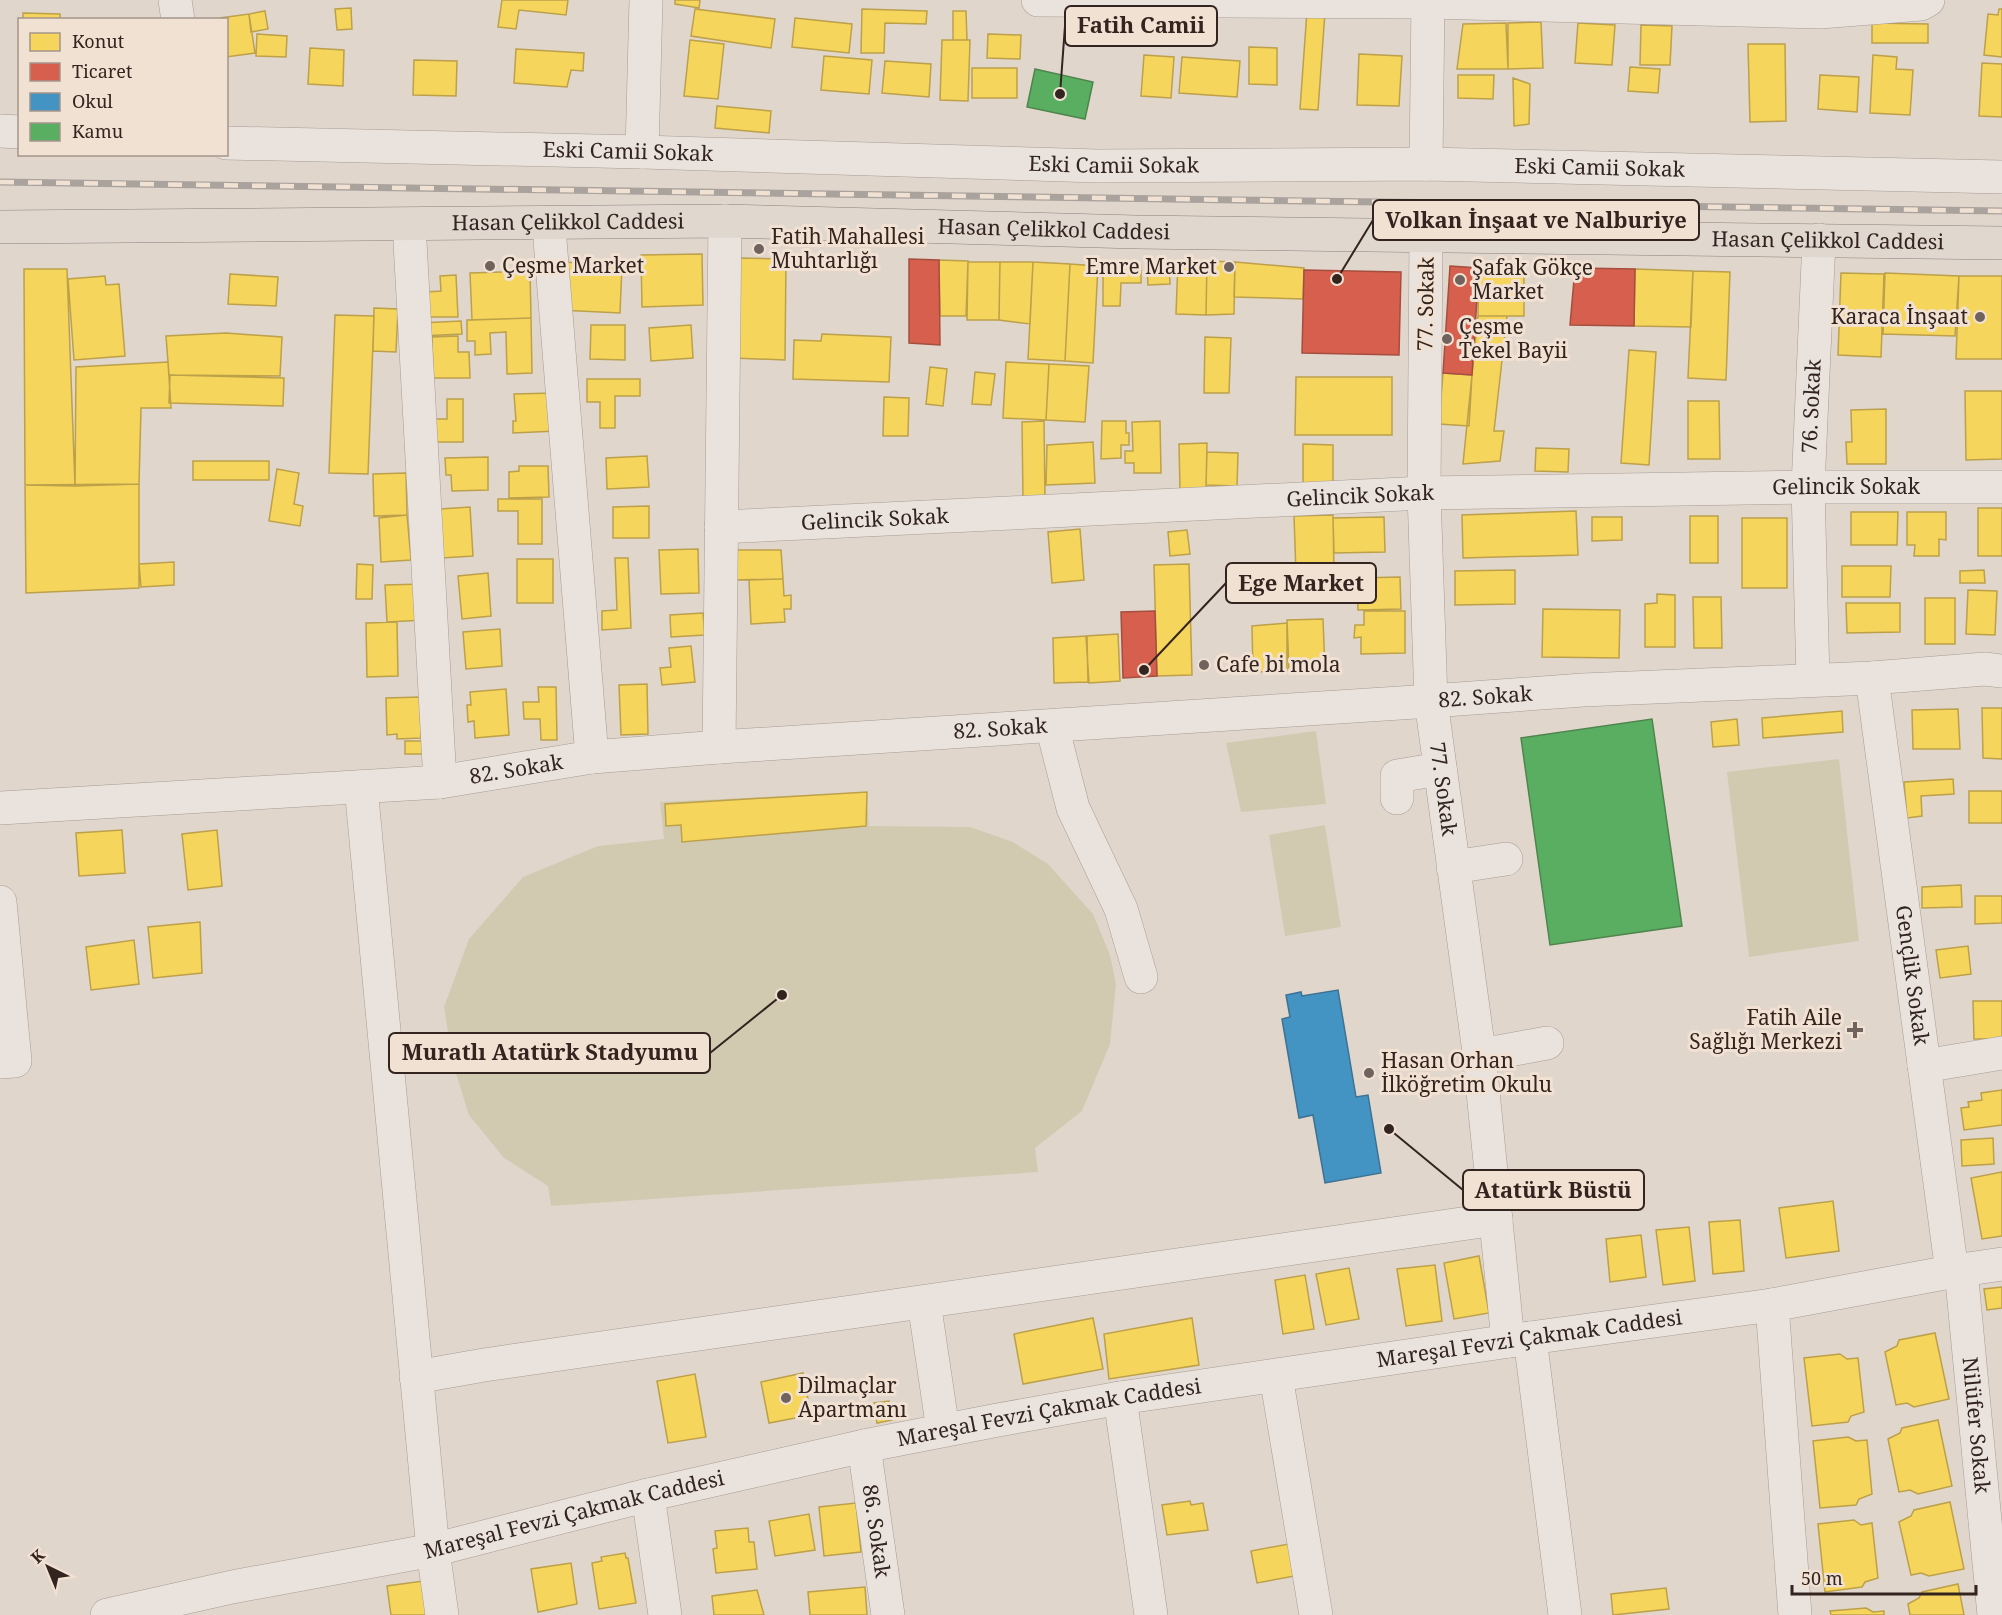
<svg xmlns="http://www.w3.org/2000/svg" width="2002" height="1615" viewBox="0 0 2002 1615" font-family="'Noto Serif',serif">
  <rect width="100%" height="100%" fill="#e1d6cc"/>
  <path fill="#d2cab0" d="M1316,731L1326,804L1241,812L1226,743Z
    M1839,759L1859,941L1749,957L1727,772Z
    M867,792L869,826L970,827L1013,842L1048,864L1093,914L1110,955L1116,984L1110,1044L1082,1111L1035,1148L1038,1172L551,1206L548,1186L504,1158L469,1115L453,1064L444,1007L469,939L523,877L598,846L664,839L660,802Z
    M1325,825L1341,927L1285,936L1269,835Z"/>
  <path fill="#f6d55c" stroke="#bca04a" stroke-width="1.5" d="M502,0H568L566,15L519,10L516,29L498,27Z
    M675,0H700L699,8L675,4Z
    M351,8L352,29L337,30L335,9Z
    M695,9L775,19L771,48L691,36Z
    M862,9L927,11L926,24L885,23L884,53H861Z
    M1999,9H2002V57L1984,55L1988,14L1998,15Z
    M265,11L268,29L251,32L249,14Z
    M953,11H966L967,40H953Z
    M1307,11L1325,12L1318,110L1300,109Z
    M23,13L60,14V20H23Z
    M249,14L255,53L226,57V20H220V18Z
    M795,18L852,24L849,53L792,47Z
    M1541,22L1543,68L1508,69V23Z
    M1506,23L1508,69H1457L1463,24Z
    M1578,23L1615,25L1612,65L1575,63Z
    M1872,23L1928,24V43H1872Z
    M1641,25L1672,26L1670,65H1640Z
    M257,34L287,36L286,57L256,56Z
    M988,34L1021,35L1020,59L987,58Z
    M690,40L724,44L718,99L684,96Z
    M942,40H970L968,101L940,100Z
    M1748,44H1785L1786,121L1750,122Z
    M1249,47L1277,48V85L1249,84Z
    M310,48L344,50L343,86L308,84Z
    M516,49L584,53L583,71L571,70L567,87L514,83Z
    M1359,54L1402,56L1399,106L1357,105Z
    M1144,55L1174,57L1171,98L1141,96Z
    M1873,55L1897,57L1896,69L1913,70L1910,115L1870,113Z
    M824,56L872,60L869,94L821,90Z
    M1182,57L1240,61L1237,97L1179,93Z
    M414,60L457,61L456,96L413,95Z
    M885,61L931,64L929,97L882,93Z
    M1982,63L2002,64V117L1979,116Z
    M1630,67L1660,69L1658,93L1628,91Z
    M972,68H1017V98H972Z
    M1458,75H1494L1493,99L1458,98Z
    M1820,75L1859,77L1857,112L1818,109Z
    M1513,78L1530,84L1529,124L1514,126Z
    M717,106L771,111L769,133L715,128Z
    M702,254L703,305L642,307L641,255Z
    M736,258L786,259L785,360L733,358Z
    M939,260L968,261L966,316H940Z
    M1178,261H1207L1206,315L1176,314Z
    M1207,261L1235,262L1234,314L1206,315Z
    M561,262L622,265L620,313L559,310Z
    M968,262H1000L999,320H967Z
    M1000,262H1033L1030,324L999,320Z
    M1033,262L1070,264L1065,361L1028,359Z
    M1235,262L1304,268L1303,299L1234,297Z
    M1169,263L1170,284L1148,285L1147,264Z
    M1070,264L1098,266L1093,363L1065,361Z
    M1103,265H1141V283H1121L1120,306H1103Z
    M1479,268L1524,269V316H1478Z
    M24,269H67L75,486L25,485Z
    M1635,269L1693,271L1691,327L1634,326Z
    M530,271L531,318L472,320L470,273Z
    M1693,271L1730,272L1726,380L1688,378Z
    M1841,273L1884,274L1881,357L1838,355Z
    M1885,273L1959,276L1955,336L1883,334Z
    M230,274L278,277L276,306L228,304Z
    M456,275L458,317H427L426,292L441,291L440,276Z
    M105,276L106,285L119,284L125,356L74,360L68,279Z
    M1959,276H2002V359H1956Z
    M374,308L398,309L396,352L373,351Z
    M335,315L374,316L368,474L329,473Z
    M1478,316H1507L1494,431H1504L1500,461L1463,464Z
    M531,318L532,373L507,374L506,332L490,333L491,354L475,355V341H467V320Z
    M461,321L462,334L421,336L420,323Z
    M591,325H625V360L590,359Z
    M691,325L693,358L651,361L649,328Z
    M226,333L282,337L280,376L169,375L166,336Z
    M822,334L891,337L889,382L793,379L794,340L821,341Z
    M458,336V352H469L470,378H433L432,337Z
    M1205,337L1231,338L1229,393H1204Z
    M1629,350L1656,352L1649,465L1621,463Z
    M168,362L171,408H141L139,484L75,486L76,367Z
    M1006,362L1049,364L1046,420L1003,418Z
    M1049,364L1089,366L1085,422L1046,420Z
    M930,367L947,369L943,406L926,404Z
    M975,372L995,374L991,405L972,404Z
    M1443,373L1472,375L1469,426L1439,424Z
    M170,375L284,378L283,406L169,403Z
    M1296,377H1392V435H1295Z
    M587,379H640V396H615V428H600V402H587Z
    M1965,391H2002V459L1966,460Z
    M554,393L556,431L513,433V421H516L514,394Z
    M884,397L909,398L908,436H883Z
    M447,399H463V442H435V419H447Z
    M1688,401H1719L1720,459H1688Z
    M1886,409V464H1847L1846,442H1852L1851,410Z
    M1044,421L1045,500H1023L1022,422Z
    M1102,421H1126V433H1129V445H1121V458L1101,459Z
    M1160,421L1161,473H1134V463H1125V451H1133L1132,422Z
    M1093,442L1095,483L1046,485L1047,445Z
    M1207,443L1206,489L1180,490L1179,444Z
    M1303,444L1333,445V488H1303Z
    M1536,448L1569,449L1568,472L1535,471Z
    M1207,452L1238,453L1237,486L1206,485Z
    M647,456L649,487L607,489L606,458Z
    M488,457V490L452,491L451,475H446L445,458Z
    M193,461H269V480H193Z
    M519,466H548L549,497L509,498V472L519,471Z
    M277,469L299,473L294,504L303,506L300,526L269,521Z
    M406,473L407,515L374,516L373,474Z
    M139,484V588L26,593L25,485Z
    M498,499H542V544H518V511H498Z
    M649,506V538H613V507Z
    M470,507L473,556L442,558L440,509Z
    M1978,508H2002V556H1978Z
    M1576,511L1578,555L1463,558L1462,515Z
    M1851,512H1898L1897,545H1851Z
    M1907,512H1946V540L1939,539V556H1914L1915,545H1907Z
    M407,515L411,560L381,562L379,518Z
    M1333,515L1334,573H1296L1294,516Z
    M1690,516H1718V563H1690Z
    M1384,517L1385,552L1334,553L1333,518Z
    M1592,517H1622V540L1592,541Z
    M1742,518H1787V588H1742Z
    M1080,529L1084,580L1052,583L1048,532Z
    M1187,530L1190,554L1170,556L1168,532Z
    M698,549L699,593L661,594L659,550Z
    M732,550H781L783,579L732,580Z
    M615,558H628L631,628L602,630V611L617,610Z
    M517,559H553V603H517Z
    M174,562V585L141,587L139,564Z
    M357,564L373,565L372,599H356Z
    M1189,564L1192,675L1157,676L1154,565Z
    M1842,566H1891L1890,597H1842Z
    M1515,570V604L1455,605V571Z
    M1984,570L1985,583H1960V571Z
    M488,573L491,616L462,619L458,576Z
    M1400,577L1401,609L1358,610L1357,578Z
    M783,579L784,596L791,595V609H784L785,622L751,624L749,580Z
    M423,584L425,620L387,622L385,585Z
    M1968,590L1997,591L1995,635L1966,634Z
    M1657,594L1675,595V647H1645V604L1657,603Z
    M1693,597H1721L1722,648H1694Z
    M1925,598H1955V644H1925Z
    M1846,603H1900V632L1847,633Z
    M1543,609L1620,610L1619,658L1542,657Z
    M1364,611H1405V653L1361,654V637L1354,638L1355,625H1364Z
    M703,613L705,635L671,637L670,615Z
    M1323,619L1325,669L1289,670L1287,620Z
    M397,622L398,676L367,677L366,623Z
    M1287,623V671L1253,672L1252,626Z
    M500,629L502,666L466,669L463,632Z
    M1118,634L1120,681L1089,683L1086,636Z
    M1087,636L1088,682L1054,683L1053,638Z
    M691,646L695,682L662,685L660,668L671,667L669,648Z
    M647,684L648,734L621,735L619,685Z
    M538,687H556L557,740H541L540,719H524L523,702H539Z
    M506,689L509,735L475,738L474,721L468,722L467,705H471L470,692Z
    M420,697L421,738L397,739V734L387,735L386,698Z
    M1982,708H2002V759L1983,758Z
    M1958,709L1960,749H1913L1912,710Z
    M1842,711L1843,732L1763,738L1762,718Z
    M1737,719L1739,745L1713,747L1711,722Z
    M405,741H430L431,754H405Z
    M1953,779L1954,794L1921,796L1922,816L1907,818L1904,782Z
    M1969,791H2002V823H1969Z
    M867,792L866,826L682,842L681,825L666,826L665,804Z
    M122,830L125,873L79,876L76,833Z
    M217,830L222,886L188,890L182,834Z
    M1961,885L1962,907L1922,908V887Z
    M1975,896H2002V923L1975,924Z
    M200,922L202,973L153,978L148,927Z
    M134,940L139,984L91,990L86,947Z
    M1968,946L1971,974L1940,978L1936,950Z
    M1973,1001H2002V1039H1974Z
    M2002,1090V1125L1964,1130L1961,1108L1969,1107L1968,1102L1982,1100L1981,1093Z
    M1993,1138L1994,1164L1962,1166L1961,1140Z
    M2002,1172V1236L1982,1239L1971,1178Z
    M1833,1201L1839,1251L1786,1258L1779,1208Z
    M1740,1220L1744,1271L1713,1274L1709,1222Z
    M1689,1227L1695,1281L1663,1285L1656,1230Z
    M1641,1235L1646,1277L1610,1282L1606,1239Z
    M1479,1256L1489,1313L1454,1319L1444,1263Z
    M1435,1265L1442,1321L1406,1326L1397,1269Z
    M1349,1268L1359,1319L1326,1325L1316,1274Z
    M1305,1275L1314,1329L1283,1334L1275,1280Z
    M2002,1287V1308L1987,1310L1984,1289Z
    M1093,1318L1103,1369L1023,1384L1014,1334Z
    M1192,1318L1199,1365L1109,1379L1104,1334Z
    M1935,1333L1949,1399L1914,1407L1907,1403L1896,1405L1885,1352L1897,1346L1899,1340Z
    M1840,1354L1847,1359L1858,1358L1864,1412L1851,1416L1848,1422L1812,1426L1804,1358Z
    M803,1373L811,1415L769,1423L761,1382Z
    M695,1374L706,1437L668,1443L657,1381Z
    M889,1401L892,1420L877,1423L874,1403Z
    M1938,1420L1952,1486L1918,1494L1910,1490L1899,1492L1888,1439L1900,1433L1902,1428Z
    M1848,1437L1856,1441L1867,1440L1872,1494L1859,1499L1856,1505L1820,1508L1813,1441Z
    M1190,1501L1191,1505L1203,1503L1208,1530L1167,1535L1162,1505Z
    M1950,1502L1964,1569L1929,1576L1921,1573L1911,1575L1899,1522L1911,1516L1914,1510Z
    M856,1503L861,1552L824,1556L819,1507Z
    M809,1514L815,1550L775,1556L769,1521Z
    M1854,1520L1861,1525L1872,1523L1878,1578L1865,1582L1862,1587L1825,1592L1818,1524Z
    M748,1528L749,1542H754L757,1569L716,1573L713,1549L717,1548L715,1531Z
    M1294,1543L1300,1575L1257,1583L1251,1551Z
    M625,1553L626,1558H628L636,1603L599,1609L592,1563L602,1561L601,1557Z
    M571,1563L577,1604L538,1612L531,1569Z
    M423,1581L427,1615H391L387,1586Z
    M1958,1584L1964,1615H1910L1908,1604L1919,1598L1922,1592Z
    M865,1587L867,1615H810L808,1592Z
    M1666,1588L1669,1609L1613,1615L1611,1594Z
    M757,1590L764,1615H714L712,1596Z
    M1866,1608L1873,1612L1884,1611V1615H1831L1830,1611Z"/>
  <path fill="#d6604d" stroke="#a54e3f" stroke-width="1.5" d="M909,259L939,260L940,345L909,343Z
    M1450,266L1479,268L1472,375L1443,373Z
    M1575,268L1635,269L1634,326L1570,325Z
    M1304,270L1401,272L1399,355L1302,353Z
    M1155,611L1157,676L1123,678L1121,612Z"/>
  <path fill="#4393c3" stroke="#3e7292" stroke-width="1.5" d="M1338,990L1356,1097L1368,1095L1381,1173L1325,1183L1313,1115L1299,1118L1282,1019L1290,1017L1286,995L1301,992L1302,996Z"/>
  <path fill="#5aae61" stroke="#4e854d" stroke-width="1.5" d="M1035,69L1093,82L1085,119L1027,107Z
    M1652,719L1682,926L1550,945L1521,738Z"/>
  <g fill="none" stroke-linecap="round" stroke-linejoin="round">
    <defs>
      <g id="minor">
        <path d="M175,0L178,20"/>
        <path d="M1038,0L1428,2L1820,12L1921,4L1928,0"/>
        <path d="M0,131L20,132"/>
        <path id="s1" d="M226,143L642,152L1097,166L1426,164L2002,177"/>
        <path d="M642,152L646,0"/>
        <path d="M1426,164L1428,0"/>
        <path d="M552,223L550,240L592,757"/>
        <path id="s2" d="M1426,235L1424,493L1431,701L1479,1052L1508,1341"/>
        <path d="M410,242L440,782"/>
        <path id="s3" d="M721,527L1424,493L1808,487H2002"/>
        <path id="s4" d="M1872,678L1952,1272"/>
        <path id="s5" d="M1813,679L1808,487L1819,240"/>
        <path d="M1052,726L1073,808L1121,909L1141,977"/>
        <path d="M719,747L725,221"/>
        <path d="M361,787L433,1550L442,1615"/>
        <path d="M1397,798V776L1440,769"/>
        <path id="s6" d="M0,808L440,782L592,757L719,747L1431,701L1583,690L1872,678L1985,669L2002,671"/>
        <path d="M1453,867L1506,859"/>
        <path d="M0,902L15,1061L0,1062"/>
        <path d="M1479,1052H1498L1547,1043"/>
        <path d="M1924,1066L2002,1053"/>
        <path id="s7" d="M1961,1270L1994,1615"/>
        <path d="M924,1302L943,1430"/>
        <path d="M1772,1305L1795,1615"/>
        <path d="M1530,1338L1565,1615"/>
        <path d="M1276,1376L1316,1615"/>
        <path d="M416,1377L484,1365L1496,1219"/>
        <path d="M1120,1398L1151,1615"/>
        <path id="s8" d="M864,1446L888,1615"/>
        <path d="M648,1495L665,1615"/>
        <path id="s9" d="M107,1615L232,1587L433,1550L648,1495L864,1446L998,1420L1120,1398L1530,1338L1772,1305L1961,1270L2002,1264"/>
      </g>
      <g id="major">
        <path id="s10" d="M0,227L725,221L1136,232L2002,243"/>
      </g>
    </defs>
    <use href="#minor" stroke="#a69c95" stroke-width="34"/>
    <use href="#major" stroke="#8c827c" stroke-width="34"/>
    <use href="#minor" stroke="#eae3dd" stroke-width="33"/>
    <use href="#major" stroke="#e0d7cf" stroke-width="33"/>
    <defs>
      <path id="rail" d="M0,182L2002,211"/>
    </defs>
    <use href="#rail" stroke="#a9a29d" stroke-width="7"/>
    <use href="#rail" stroke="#f1e1d3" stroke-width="4.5" stroke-dasharray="14" stroke-linecap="butt"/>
  </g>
  <g fill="#70625c" stroke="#f1e1d3" stroke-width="2">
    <circle cx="759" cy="249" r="6"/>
    <circle cx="490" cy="266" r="6"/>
    <circle cx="1229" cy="267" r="6"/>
    <circle cx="1460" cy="280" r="6"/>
    <circle cx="1980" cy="317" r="6"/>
    <circle cx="1447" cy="339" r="6"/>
    <circle cx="1204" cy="665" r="6"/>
    <path d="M1852 1021h6v6h6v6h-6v6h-6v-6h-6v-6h6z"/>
    <circle cx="1369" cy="1073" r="6"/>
    <circle cx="786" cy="1398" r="6"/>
  </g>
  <g text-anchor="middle" stroke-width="6" stroke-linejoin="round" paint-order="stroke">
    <g font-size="21" fill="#33241f" stroke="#f1e1d3">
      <text dy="7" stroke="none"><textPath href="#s1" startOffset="402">Eski Camii Sokak</textPath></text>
      <text dy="7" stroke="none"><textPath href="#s1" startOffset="888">Eski Camii Sokak</textPath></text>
      <text dy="7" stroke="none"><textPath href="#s1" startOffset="1374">Eski Camii Sokak</textPath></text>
      <text dy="7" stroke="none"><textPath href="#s10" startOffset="568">Hasan Çelikkol Caddesi</textPath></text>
      <text dy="7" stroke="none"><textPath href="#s10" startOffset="1054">Hasan Çelikkol Caddesi</textPath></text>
      <text dy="7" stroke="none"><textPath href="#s10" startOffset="1828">Hasan Çelikkol Caddesi</textPath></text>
      <text transform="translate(1426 304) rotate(-89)" y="7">77. Sokak</text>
      <text dy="7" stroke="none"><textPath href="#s5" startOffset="273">76. Sokak</textPath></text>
      <text dy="7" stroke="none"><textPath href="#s3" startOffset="1126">Gelincik Sokak</textPath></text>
      <text dy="7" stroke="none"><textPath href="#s3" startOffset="640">Gelincik Sokak</textPath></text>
      <text dy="7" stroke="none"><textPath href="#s3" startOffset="154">Gelincik Sokak</textPath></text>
      <text dy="7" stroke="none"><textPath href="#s6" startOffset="1490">82. Sokak</textPath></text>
      <text dy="7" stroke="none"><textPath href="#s6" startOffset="1004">82. Sokak</textPath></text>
      <text dy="7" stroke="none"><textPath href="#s6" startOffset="518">82. Sokak</textPath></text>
      <text dy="7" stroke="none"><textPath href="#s2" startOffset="555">77. Sokak</textPath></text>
      <text dy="7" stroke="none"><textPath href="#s4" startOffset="300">Gençlik Sokak</textPath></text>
      <text dy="7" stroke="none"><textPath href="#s9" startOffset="1450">Mareşal Fevzi Çakmak Caddesi</textPath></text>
      <text dy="7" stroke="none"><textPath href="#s9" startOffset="964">Mareşal Fevzi Çakmak Caddesi</textPath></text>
      <text dy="7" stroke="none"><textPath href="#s7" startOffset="156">Nilüfer Sokak</textPath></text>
      <text dy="7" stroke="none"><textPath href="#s9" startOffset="478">Mareşal Fevzi Çakmak Caddesi</textPath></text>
      <text dy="7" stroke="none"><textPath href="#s8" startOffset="86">86. Sokak</textPath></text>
    </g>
    <g font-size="21" fill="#33241f" stroke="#f1e1d3" text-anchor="start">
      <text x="771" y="244">Fatih Mahallesi<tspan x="771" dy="24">Muhtarlığı</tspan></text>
      <text x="502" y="273">Çeşme Market</text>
      <text x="1217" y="274" text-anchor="end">Emre Market</text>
      <text x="1472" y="275">Şafak Gökçe<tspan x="1472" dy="24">Market</tspan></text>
      <text x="1968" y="324" text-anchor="end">Karaca İnşaat</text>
      <text x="1459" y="334">Çeşme<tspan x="1459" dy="24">Tekel Bayii</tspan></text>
      <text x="1216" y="672">Cafe bi mola</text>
      <text x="1842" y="1025" text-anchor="end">Fatih Aile<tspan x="1842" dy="24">Sağlığı Merkezi</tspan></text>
      <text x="1381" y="1068">Hasan Orhan<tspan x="1381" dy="24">İlköğretim Okulu</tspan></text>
      <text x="798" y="1393">Dilmaçlar<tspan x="798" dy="24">Apartmanı</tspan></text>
    </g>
  </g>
  <path fill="none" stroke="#33241f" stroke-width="2" d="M1060 94L1065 26M1337 279L1373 220M1144 670L1226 583M782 995L710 1053M1389 1129L1463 1190"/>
  <g fill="#33241f" stroke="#f1e1d3" stroke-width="2">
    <circle cx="1060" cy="94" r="6"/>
    <circle cx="1337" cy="279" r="6"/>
    <circle cx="1144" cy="670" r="6"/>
    <circle cx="782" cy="995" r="6"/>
    <circle cx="1389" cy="1129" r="6"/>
  </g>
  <g fill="#f1e1d3" stroke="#33241f" stroke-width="2">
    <rect x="1065" y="6" width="152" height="40" rx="6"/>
    <rect x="1373" y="200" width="326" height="40" rx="6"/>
    <rect x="1226" y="563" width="150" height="40" rx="6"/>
    <rect x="389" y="1033" width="321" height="40" rx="6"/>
    <rect x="1463" y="1170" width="181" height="40" rx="6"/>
  </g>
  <g font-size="22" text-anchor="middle" font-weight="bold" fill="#33241f">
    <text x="1141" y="33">Fatih Camii</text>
    <text x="1536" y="228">Volkan İnşaat ve Nalburiye</text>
    <text x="1301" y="591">Ege Market</text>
    <text x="550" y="1060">Muratlı Atatürk Stadyumu</text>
    <text x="1553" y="1198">Atatürk Büstü</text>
  </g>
  <rect x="18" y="18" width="210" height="138" fill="#f1e1d3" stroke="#a5958b" stroke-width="1.5"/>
  <rect x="30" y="33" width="30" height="18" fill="#f6d55c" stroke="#a5958b" stroke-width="1.5"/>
  <text x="72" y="48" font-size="18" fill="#33241f">Konut</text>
  <rect x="30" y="63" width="30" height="18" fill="#d6604d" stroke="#a5958b" stroke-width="1.5"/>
  <text x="72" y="78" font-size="18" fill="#33241f">Ticaret</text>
  <rect x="30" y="93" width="30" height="18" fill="#4393c3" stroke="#a5958b" stroke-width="1.5"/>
  <text x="72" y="108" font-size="18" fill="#33241f">Okul</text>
  <rect x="30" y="123" width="30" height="18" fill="#5aae61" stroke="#a5958b" stroke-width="1.5"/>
  <text x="72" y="138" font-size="18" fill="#33241f">Kamu</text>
  <g transform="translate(48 1567) rotate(317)" stroke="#f1e1d3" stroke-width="4.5" paint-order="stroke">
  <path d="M0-4.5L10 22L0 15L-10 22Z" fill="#33241f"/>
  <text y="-9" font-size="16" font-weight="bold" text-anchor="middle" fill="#33241f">K</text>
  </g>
  <path d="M1792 1585v9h184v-9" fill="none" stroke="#33241f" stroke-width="3"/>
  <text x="1801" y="1585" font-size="18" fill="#33241f" stroke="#f1e1d3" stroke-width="4.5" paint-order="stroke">50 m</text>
</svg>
